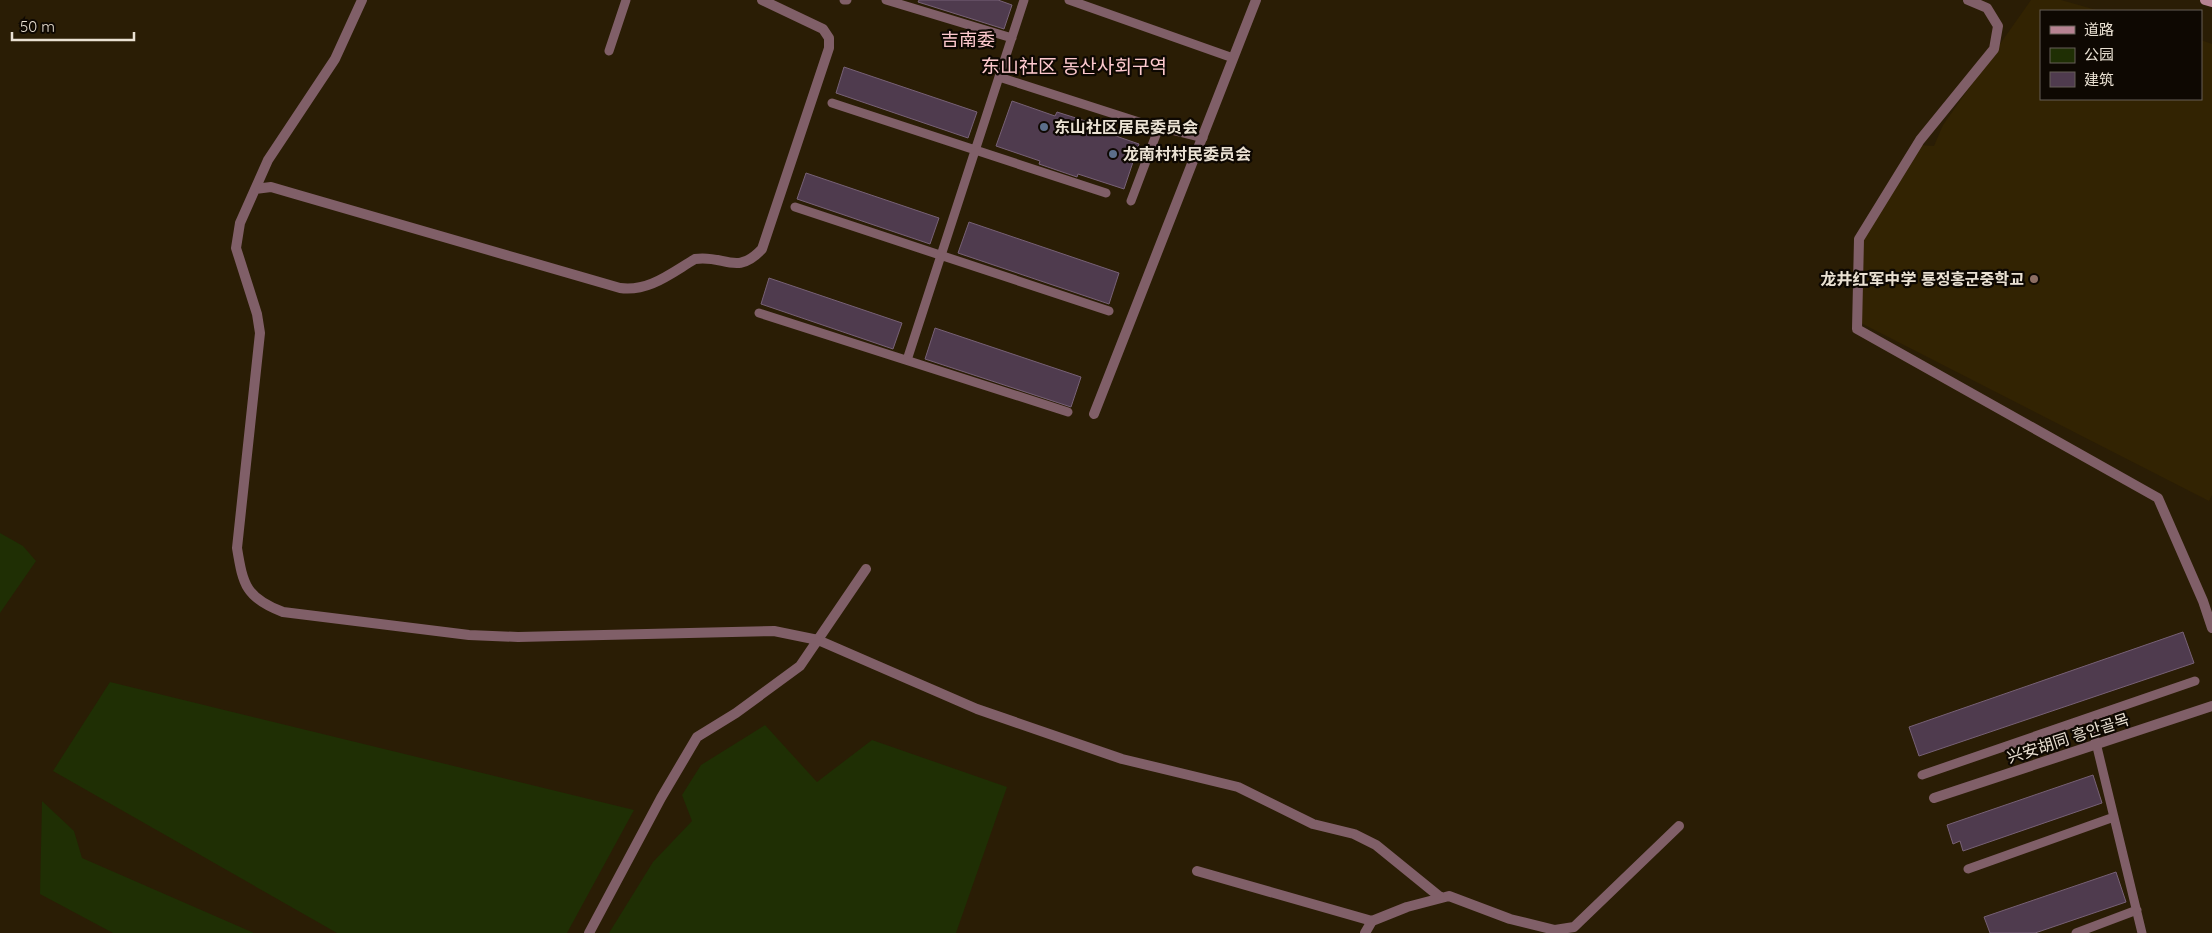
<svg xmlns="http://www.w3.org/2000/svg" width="2212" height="933" viewBox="0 0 2212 933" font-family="Quicksand,'Noto Sans SC','Noto Sans KR',sans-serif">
  <rect width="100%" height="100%" fill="#2a1d05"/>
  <path fill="#322302" d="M2031,0H2061L2100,11H2041V99H2201V40L2212,44V495L2209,501L1855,320L1857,237L1919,145L1934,146L1943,125Z"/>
  <path fill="#1f2f04" d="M0,533L23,546L36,561L0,613Z
    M110,682L634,810L567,933H337L53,771Z
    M765,725L817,782L872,740L1007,787L956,933H609L653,862L692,821L682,795L701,765Z
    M42,801L74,831L82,858L254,933H113L40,894Z"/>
  <path fill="#4f3b4e" stroke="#776176" d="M919,0H998L1012,5L1004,29L918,2Z
    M844,67L977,112L968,138L836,93Z
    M1012,101L1055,116L1057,112L1095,124L1093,128L1139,144L1124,189L1078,174L1077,177L1039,164L1040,161L996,146Z
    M806,173L939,218L930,244L797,199Z
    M969,222L1119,273L1109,304L958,253Z
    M769,278L902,323L893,349L761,304Z
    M935,328L1081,377L1071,407L925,359Z
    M2183,632L2194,663L1919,756L1909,727Z
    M2093,775L2102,803L1963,851L1960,841L1953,844L1947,825Z
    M2116,872L2126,902L2035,933H1990L1984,917Z"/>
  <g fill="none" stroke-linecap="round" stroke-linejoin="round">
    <path stroke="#805f68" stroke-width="9" d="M844,0H847
      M886,0L1012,38
      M1069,0L1233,58
      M609,51L626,0
      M999,77L1139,122
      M832,103L1106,193
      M1131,201L1159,127L1203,138
      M795,207L1109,311
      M759,313L1068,412
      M907,360L1024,0
      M2090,718L2142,933
      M1922,775L2195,681
      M1968,869L2114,817
      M2076,933L2137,910"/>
    <path stroke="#805f68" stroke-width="10" d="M362,0L335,59L268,160L240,223L236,248L257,314L260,333L237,548C243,585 246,598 283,612L469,635L518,637L774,631L818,640L977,709L1122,759L1238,787L1313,824L1354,834L1376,845L1440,897
      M1968,0L1987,8L1998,26L1994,49L1920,140L1859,239L1857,329L2158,498L2203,601L2212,628
      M255,189L271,187L295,194L620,288C649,292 671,273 695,259C724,254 736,277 762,249L829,48V38L823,29L762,0
      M1094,414L1256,0
      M1934,798L2212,706
      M1197,871L1372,921L1365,933
      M1372,921L1407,907L1449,896L1510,919L1555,930L1574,927L1679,826
      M589,933L661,798L697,737L736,713L800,666L866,569"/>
    <path stroke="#b78392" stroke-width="10" d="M2205,0L2212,2"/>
  </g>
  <g fill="#5c6f8a" stroke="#0e0802" stroke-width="2">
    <circle cx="1044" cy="127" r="5"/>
    <circle cx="1113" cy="154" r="5"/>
  </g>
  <circle fill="#8d6e63" stroke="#0e0802" stroke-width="2" cx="2034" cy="279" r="5"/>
  <g text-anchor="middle" stroke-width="4.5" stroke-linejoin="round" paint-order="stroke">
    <g font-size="16" font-weight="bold" fill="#eae1d3" stroke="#0e0802" text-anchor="start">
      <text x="1054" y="133">东山社区居民委员会</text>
      <text x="1123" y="160">龙南村村民委员会</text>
      <text x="2024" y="285" text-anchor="end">龙井红军中学 룡정홍군중학교</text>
    </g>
    <g font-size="16" fill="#eae1d3" stroke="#0e0802">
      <text transform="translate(2068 738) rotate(-18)" y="6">兴安胡同 흥안골목</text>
    </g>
    <g font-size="18" fill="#fdc9ce" stroke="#0e0802">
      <text x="968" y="46">吉南委</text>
    </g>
    <g font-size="19" fill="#fdc9ce" stroke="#0e0802">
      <text x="1074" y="73">东山社区 동산사회구역</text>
    </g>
  </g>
  <rect x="2040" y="10" width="162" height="90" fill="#0e0802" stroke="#665f56"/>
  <rect x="2050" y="26" width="25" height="8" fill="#b78392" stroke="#665f56"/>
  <text x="2084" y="35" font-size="15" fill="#eae1d3">道路</text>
  <rect x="2050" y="48" width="25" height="15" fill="#1f2f04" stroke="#665f56"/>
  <text x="2084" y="60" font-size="15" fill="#eae1d3">公园</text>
  <rect x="2050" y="72" width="25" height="15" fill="#4f3b4e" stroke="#665f56"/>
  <text x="2084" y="85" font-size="15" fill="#eae1d3">建筑</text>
  <path d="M12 32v8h122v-8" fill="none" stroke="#eae1d3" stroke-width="2.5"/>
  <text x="20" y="32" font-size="15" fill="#eae1d3" stroke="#0e0802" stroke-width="4" paint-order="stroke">50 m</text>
</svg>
